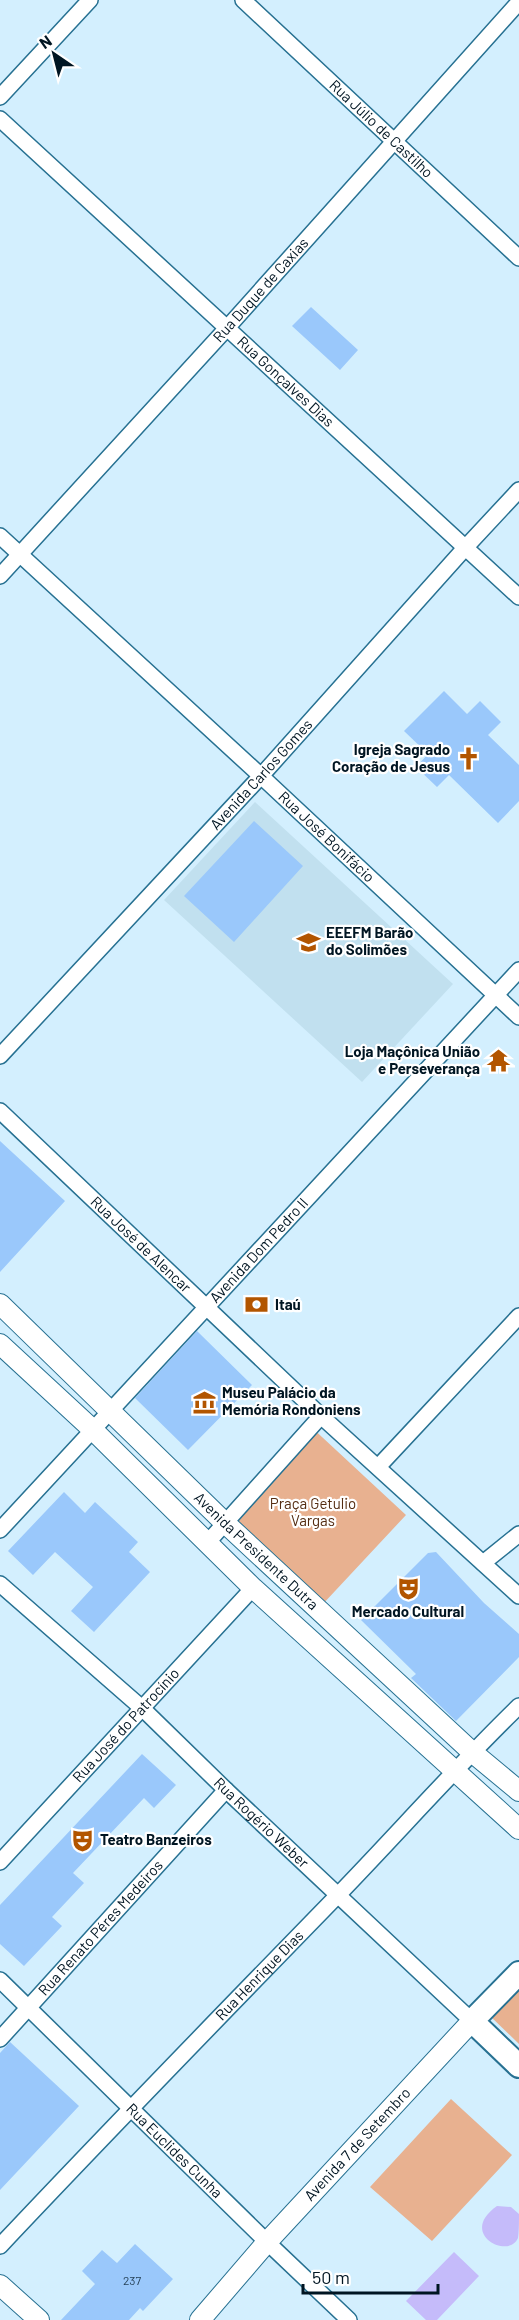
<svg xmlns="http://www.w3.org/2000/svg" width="519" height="2320" viewBox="0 0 519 2320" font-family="Barlow,sans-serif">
  <rect width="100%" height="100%" fill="#d3effe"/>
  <path fill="#c1e0ef" d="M255,802L453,984L362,1082L164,900Z"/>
  <path fill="#e8b190" d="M308,1424L406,1515L322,1605L224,1514Z
    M519,1982V2044L489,2015Z
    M451,2099L512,2155L432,2241L370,2187Z"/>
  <path fill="#c5bbfa" d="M497,2206L511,2207L519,2214C519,2221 519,2232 518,2238C509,2260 457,2234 497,2206Z
    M454,2252L479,2276L437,2320H426L406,2301Z"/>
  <path fill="#9ac8fb" d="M311,307L358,350L340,370L292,326Z
    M444,691L467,714L480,701L501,722L488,735L519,765V801L498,823L449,775L437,787L416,767L428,754L404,731Z
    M254,821L303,866L234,942L184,896Z
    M0,1141L65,1201L0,1272Z
    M197,1331L252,1385L188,1450L135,1398Z
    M64,1492L85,1513L95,1502L138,1542L129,1552L150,1572L94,1632L71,1611L93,1587L55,1552L33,1575L8,1551Z
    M436,1552L484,1603L519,1634V1657L456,1721L411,1678L416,1674L361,1620L428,1553Z
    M142,1754L176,1785L154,1808L144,1798L73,1873L84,1883L52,1917L62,1926L24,1966L0,1944V1905Z
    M10,2042L79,2106L0,2190V2053Z
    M135,2244L173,2279L143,2311L140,2308L129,2320H61L95,2284L82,2271L102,2250L117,2263Z"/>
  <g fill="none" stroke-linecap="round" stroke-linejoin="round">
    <defs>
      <g id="minor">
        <path id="s1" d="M243,0L519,258"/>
        <path d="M0,97L90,0"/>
        <path id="s2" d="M0,119L519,597"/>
        <path id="s3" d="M0,536L261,776L519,1017"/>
        <path id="s4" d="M0,576L227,328L519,2"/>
        <path id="s5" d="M0,1056L261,776L465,548L519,490"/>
        <path id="s6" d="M0,1111L321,1416L519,1596"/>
        <path d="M378,1467L519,1316"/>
        <path id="s7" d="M0,1530L519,970"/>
        <path d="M208,1542L321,1416"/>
        <path d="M483,1563L519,1534"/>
        <path id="s8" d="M0,1584L143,1709L226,1790L472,2021"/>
        <path id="s9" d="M0,1862L253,1588"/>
        <path id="s10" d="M0,1980L267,2242L349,2320"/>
        <path id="s11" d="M0,2039L226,1790"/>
        <path id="s12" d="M0,2246C111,2128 224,2012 337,1896C398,1833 456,1767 519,1706"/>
      </g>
      <g id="tertiary">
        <path id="s13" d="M0,1304L225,1523L472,1752L519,1791"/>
        <path d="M0,1344L92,1429L253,1588L519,1829"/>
        <path d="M0,2285L39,2320"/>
        <path id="s14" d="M200,2320L267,2242L472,2021"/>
      </g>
      <path id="secondary" d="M519,1973L472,2021L519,2066"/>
    </defs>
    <use href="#minor" stroke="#277192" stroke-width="18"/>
    <use href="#tertiary" stroke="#277192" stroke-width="22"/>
    <use href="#secondary" stroke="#277192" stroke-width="26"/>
    <use href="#minor" stroke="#fff" stroke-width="15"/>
    <use href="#tertiary" stroke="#fff" stroke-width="20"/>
    <use href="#secondary" stroke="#fff" stroke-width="22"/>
  </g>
  <defs>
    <symbol id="church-bare" viewBox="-9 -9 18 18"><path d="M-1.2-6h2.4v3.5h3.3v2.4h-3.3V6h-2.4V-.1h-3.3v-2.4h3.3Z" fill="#b25500" stroke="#fff" stroke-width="2.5" paint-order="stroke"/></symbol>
    <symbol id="school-bare" viewBox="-9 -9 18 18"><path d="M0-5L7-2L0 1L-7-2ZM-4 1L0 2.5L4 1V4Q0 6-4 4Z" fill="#b25500" stroke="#fff" stroke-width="2.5" paint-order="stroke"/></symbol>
    <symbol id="temple-bare" viewBox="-9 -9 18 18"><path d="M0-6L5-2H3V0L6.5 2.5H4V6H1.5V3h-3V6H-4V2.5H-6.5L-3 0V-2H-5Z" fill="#b25500" stroke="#fff" stroke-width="2.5" paint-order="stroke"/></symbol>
    <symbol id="bank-bare" viewBox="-9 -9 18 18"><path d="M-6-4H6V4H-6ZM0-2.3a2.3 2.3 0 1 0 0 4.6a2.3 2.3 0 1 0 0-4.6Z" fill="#b25500" stroke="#fff" stroke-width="2.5" paint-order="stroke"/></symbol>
    <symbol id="museum-bare" viewBox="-9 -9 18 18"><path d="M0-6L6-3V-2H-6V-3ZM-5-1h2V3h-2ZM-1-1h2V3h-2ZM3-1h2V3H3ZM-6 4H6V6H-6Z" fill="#b25500" stroke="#fff" stroke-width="2.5" paint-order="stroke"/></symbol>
    <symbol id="theatre-bare" viewBox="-9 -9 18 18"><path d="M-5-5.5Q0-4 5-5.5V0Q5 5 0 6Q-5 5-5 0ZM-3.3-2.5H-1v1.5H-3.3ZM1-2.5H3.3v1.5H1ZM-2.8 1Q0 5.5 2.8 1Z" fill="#b25500" stroke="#fff" stroke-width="2.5" paint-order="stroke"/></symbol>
  </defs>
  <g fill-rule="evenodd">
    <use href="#church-bare" x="452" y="742" width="33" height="33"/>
    <use href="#school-bare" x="292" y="926" width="33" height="33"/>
    <use href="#temple-bare" x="482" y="1044" width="33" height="33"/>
    <use href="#bank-bare" x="240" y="1288" width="33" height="33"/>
    <use href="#museum-bare" x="188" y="1386" width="33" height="33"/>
    <use href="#theatre-bare" x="392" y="1572" width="33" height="33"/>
    <use href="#theatre-bare" x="66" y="1824" width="33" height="33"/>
  </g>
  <g text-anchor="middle" stroke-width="4.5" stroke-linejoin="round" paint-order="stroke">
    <g font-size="12" fill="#264258">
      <text x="132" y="2285">237</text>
    </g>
    <g font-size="15" fill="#001522" stroke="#fff">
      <text dy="5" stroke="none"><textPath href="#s1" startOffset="189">Rua Júlio de Castilho</textPath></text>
      <text dy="5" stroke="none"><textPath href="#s4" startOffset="387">Rua Duque de Caxias</textPath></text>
      <text dy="5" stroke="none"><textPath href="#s2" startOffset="388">Rua Gonçalves Dias</textPath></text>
      <text dy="5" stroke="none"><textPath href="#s5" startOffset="384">Avenida Carlos Gomes</textPath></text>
      <text dy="5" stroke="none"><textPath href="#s3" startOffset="444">Rua José Bonifácio</textPath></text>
      <text dy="5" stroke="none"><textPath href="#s6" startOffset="194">Rua José de Alencar</textPath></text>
      <text dy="5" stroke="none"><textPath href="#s7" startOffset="381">Avenida Dom Pedro II</textPath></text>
      <text dy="5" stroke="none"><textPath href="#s13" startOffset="356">Avenida Presidente Dutra</textPath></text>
      <text dy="5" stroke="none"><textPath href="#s9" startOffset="186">Rua José do Patrocínio</textPath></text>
      <text dy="5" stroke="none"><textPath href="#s8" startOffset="354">Rua Rogério Weber</textPath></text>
      <text dy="5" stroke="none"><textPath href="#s11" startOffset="150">Rua Renato Péres Medeiros</textPath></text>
      <text dy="5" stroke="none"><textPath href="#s12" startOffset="375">Rua Henrique Dias</textPath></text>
      <text dy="5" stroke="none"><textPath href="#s14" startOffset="236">Avenida 7 de Setembro</textPath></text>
      <text dy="5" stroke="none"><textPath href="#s10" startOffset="244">Rua Euclides Cunha</textPath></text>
    </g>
    <g font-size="15" font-weight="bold" fill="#001522" stroke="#fff" text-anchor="start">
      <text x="450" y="755" text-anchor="end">Igreja Sagrado<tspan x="450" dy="17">Coração de Jesus</tspan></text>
      <text x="326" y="938">EEEFM Barão<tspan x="326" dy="17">do Solimões</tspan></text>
      <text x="480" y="1057" text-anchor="end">Loja Maçônica União<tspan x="480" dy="17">e Perseverança</tspan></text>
      <text x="275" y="1310">Itaú</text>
      <text x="222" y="1398">Museu Palácio da<tspan x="222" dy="17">Memória Rondoniens</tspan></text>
      <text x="408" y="1617" text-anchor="middle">Mercado Cultural</text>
      <text x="100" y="1845">Teatro Banzeiros</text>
    </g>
    <g font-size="15" fill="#542c11" stroke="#fff">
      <text x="313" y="1509">Praça Getulio<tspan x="313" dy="17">Vargas</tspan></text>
    </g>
  </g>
  <g transform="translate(54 54) rotate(325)" stroke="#ffffff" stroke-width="4.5" paint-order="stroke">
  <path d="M0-4.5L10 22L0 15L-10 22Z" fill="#001522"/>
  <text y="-9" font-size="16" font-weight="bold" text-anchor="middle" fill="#001522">N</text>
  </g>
  <path d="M303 2284v9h135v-9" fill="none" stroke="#001522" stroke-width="3"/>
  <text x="312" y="2284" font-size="18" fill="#001522" stroke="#ffffff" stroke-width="4.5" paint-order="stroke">50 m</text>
</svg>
